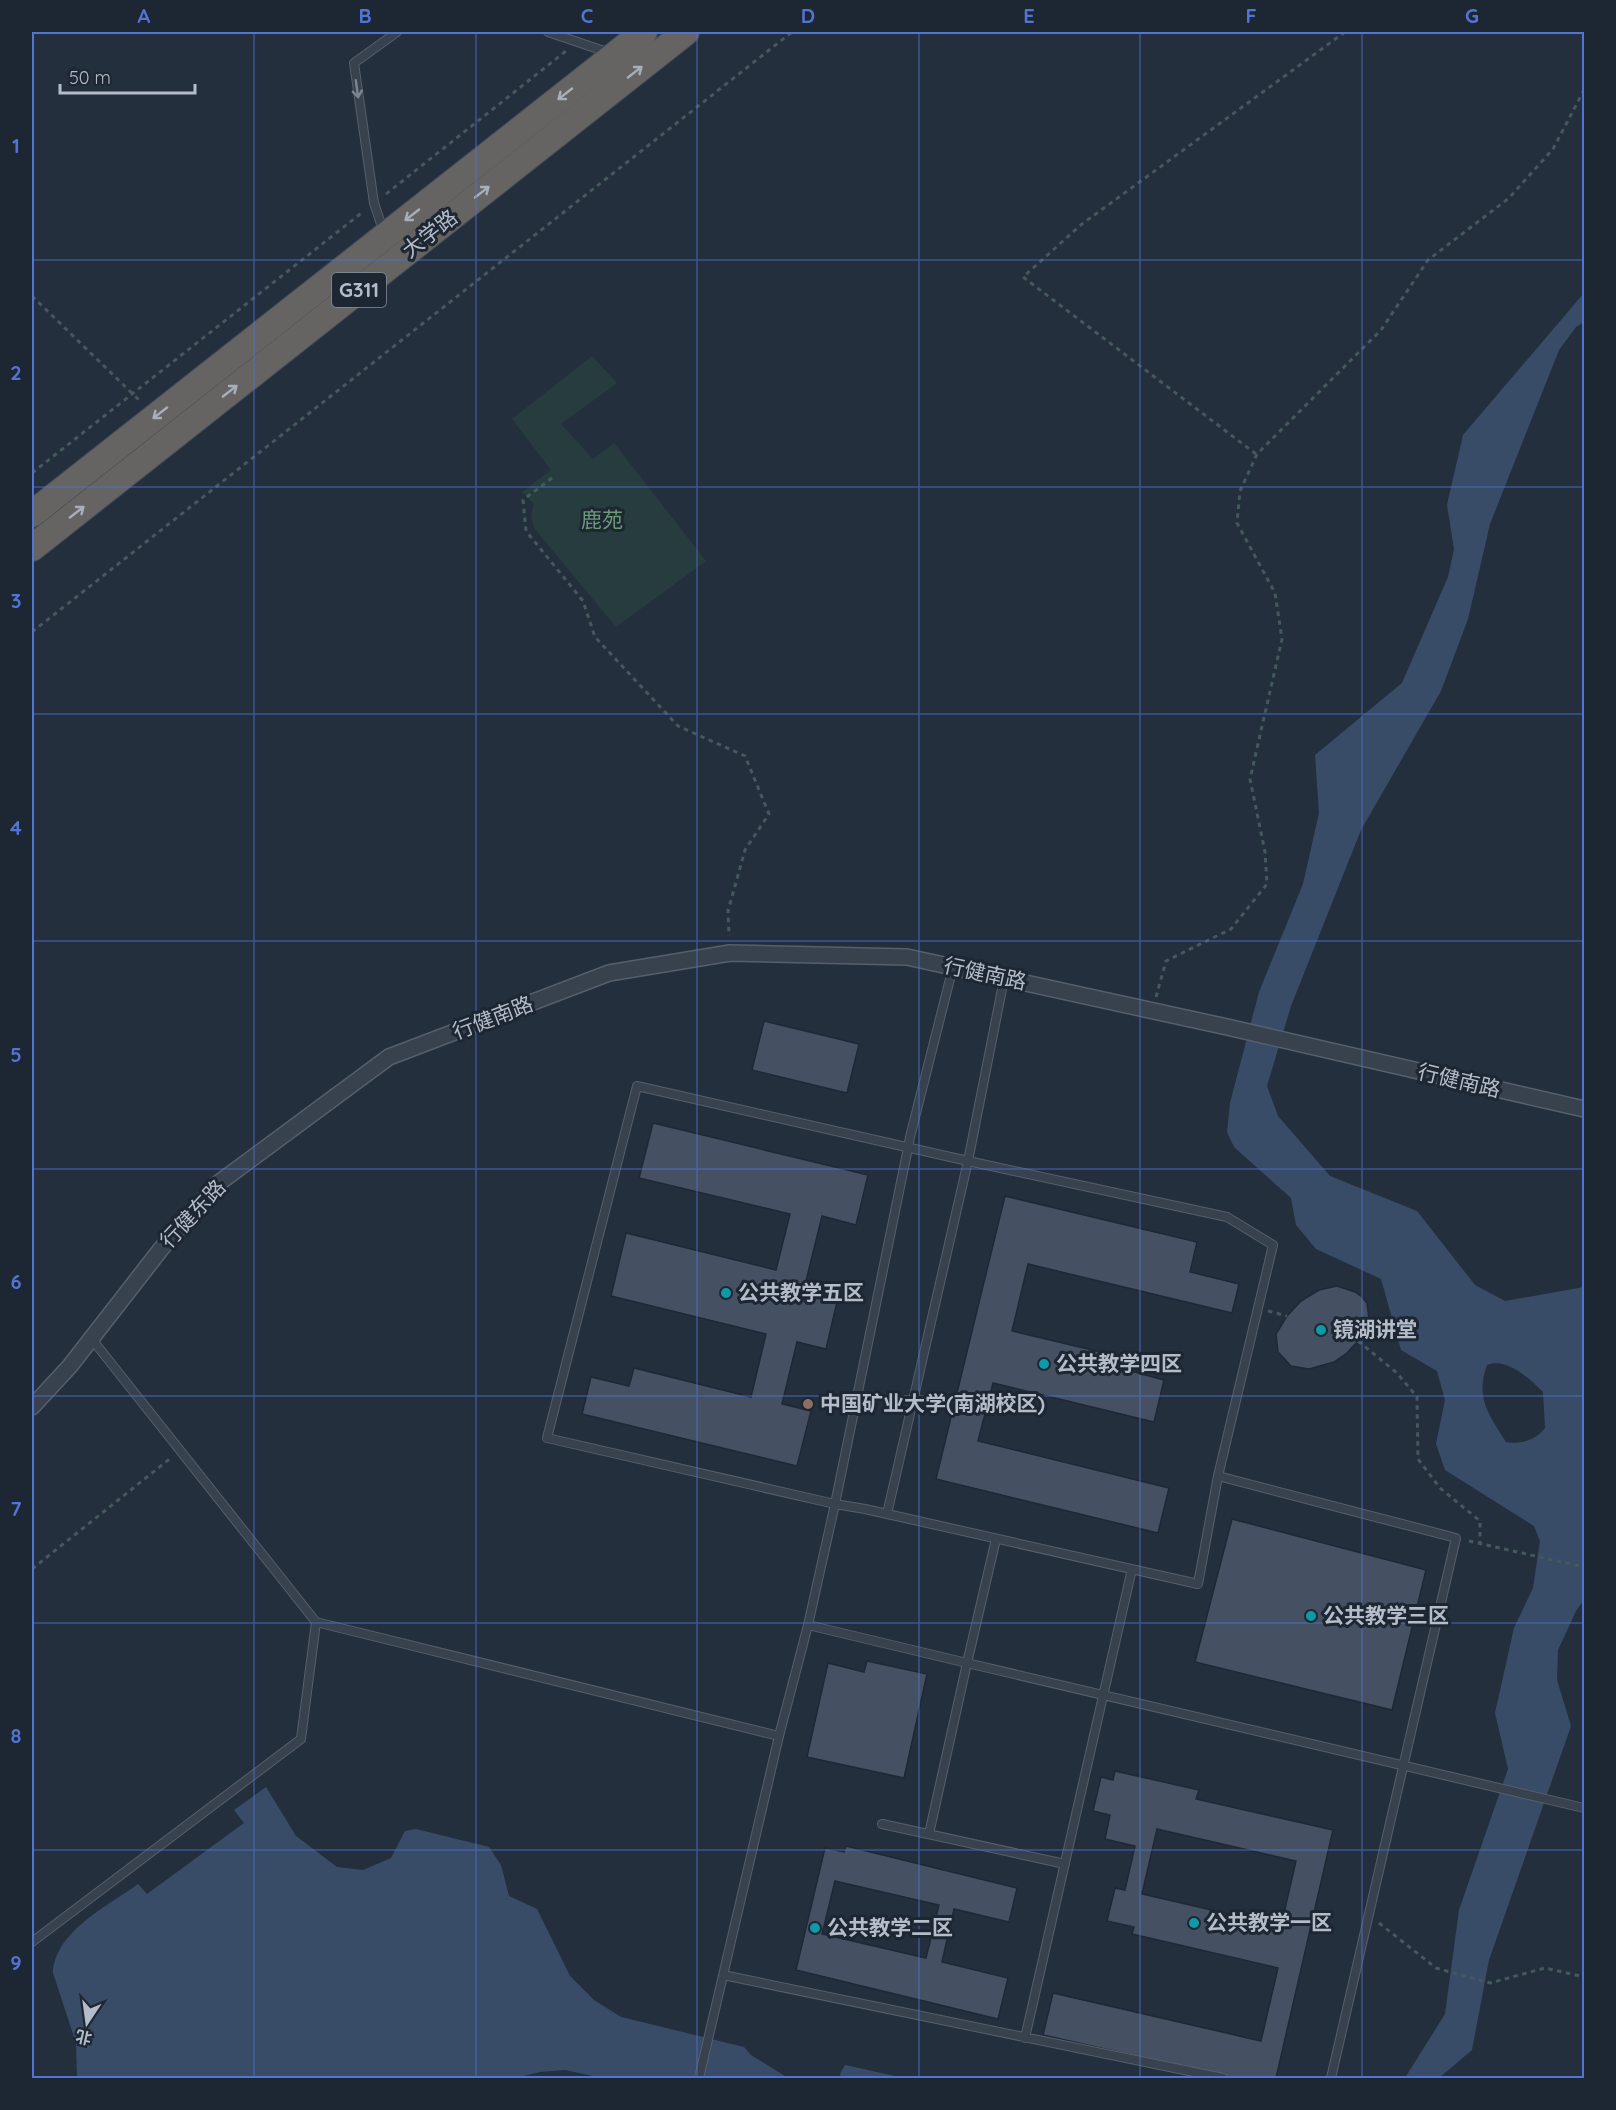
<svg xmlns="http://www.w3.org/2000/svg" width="1616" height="2110" viewBox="0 0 1616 2110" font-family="Quicksand,'Noto Sans SC',sans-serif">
  <rect width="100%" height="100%" fill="#242f3e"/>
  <path fill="#263c3f" d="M592,356L617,383L561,424L593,459L614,443L706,561L616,627L534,528L531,515L534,504L522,492L551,470L512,419Z"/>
  <path fill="#394c67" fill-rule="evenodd" d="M1584,293V322L1576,327L1559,350L1490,524L1468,619L1441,691L1361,830L1291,1006L1267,1086L1278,1116L1330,1176L1417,1211L1475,1285L1505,1301L1584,1287V1600L1576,1611L1558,1650L1557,1680L1571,1726L1489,1960L1472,2050L1439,2078H1405L1445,2014L1459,1910L1508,1769L1495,1713L1514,1628L1533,1588L1540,1541L1534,1526L1445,1470L1436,1444L1445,1400L1437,1371L1401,1350L1381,1279L1316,1249L1296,1225L1291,1198L1234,1147L1227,1132L1230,1103L1259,992L1303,884L1319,813L1315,755L1402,683L1448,577L1454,549L1447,505L1463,435ZM1494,1363C1513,1363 1530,1379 1543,1392L1545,1428C1536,1440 1520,1445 1506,1442C1489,1415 1475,1398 1487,1365Z
    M266,1787L296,1836L337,1867L363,1870L391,1858L405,1831L416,1829L489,1847L501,1865L509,1896L537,1909L570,1976L594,2000L621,2017L744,2047L751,2055L788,2078H602L565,2070L540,2072L516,2078H77L76,2043L53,1973C55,1931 108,1906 138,1884L147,1894L244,1823L234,1810Z
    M845,2065L904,2078H841L840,2074Z"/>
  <path fill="#455162" stroke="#1f2835" stroke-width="1.5" fill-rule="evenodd" d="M764,1021L859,1044L847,1093L752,1070Z
    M653,1123L868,1175L856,1225L822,1216L806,1281L840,1289L826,1349L797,1342L782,1404L811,1411L797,1466L582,1414L591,1377L629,1386L634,1368L751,1397L766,1334L611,1296L626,1233L776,1270L790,1214L639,1178Z
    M1005,1196L1197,1242L1190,1272L1239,1284L1232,1313L1028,1264L1012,1331L1126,1358L1123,1369L1164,1380L1154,1422L993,1383L978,1441L1169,1488L1158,1533L936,1479Z
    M1337,1286L1355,1292L1362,1297L1367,1303L1369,1319L1358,1341L1347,1353L1334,1362L1309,1369L1291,1366L1278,1352L1276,1334L1287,1316L1301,1301L1319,1290Z
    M1232,1519L1426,1570L1392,1710L1195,1662Z
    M867,1661L927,1674L904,1778L807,1757L828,1663L864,1672Z
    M1115,1771L1199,1790L1196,1799L1333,1830L1276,2078H1233L1043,2035L1053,1993L1261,2041L1278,1968L1132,1934L1134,1927L1107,1921L1115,1888L1125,1890L1135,1846L1105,1839L1110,1815L1093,1811L1101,1777L1113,1780ZM1157,1829L1296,1861L1281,1926L1142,1894Z
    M846,1846L1017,1888L1009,1922L954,1909L942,1962L1008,1978L998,2019L796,1970L825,1848L844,1852ZM835,1881L939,1905L926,1958L822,1934Z"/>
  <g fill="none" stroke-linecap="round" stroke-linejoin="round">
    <defs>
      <path id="service" d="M548,32L610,53
        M383,230L374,203L354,63L397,32
        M953,967L910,1137L908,1148L835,1504L547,1438L637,1086L968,1161L1227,1217L1273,1245L1218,1476
        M91,1338L316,1622L779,1736
        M887,1514L968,1161L1004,979
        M996,1539L967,1663L808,1625L835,1504L865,1509L1198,1584L1218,1476L1456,1538L1331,2078
        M882,1824L1065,1864
        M929,1834L967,1663L1584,1808
        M32,1942L301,1739L316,1622
        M723,1975L1223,2078
        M1025,2038L1132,1569
        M699,2078L779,1736L808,1625"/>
      <path id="minor" d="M32,1407L70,1366L161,1249L216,1185L389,1057L609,973L730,953L907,957L1227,1027L1584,1109"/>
      <path id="trunk" d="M32,514L644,32
        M32,548L686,32"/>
    </defs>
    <use href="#service" stroke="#565f6c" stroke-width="10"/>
    <use href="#minor" stroke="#565f6c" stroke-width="18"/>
    <use href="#trunk" stroke="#434c59" stroke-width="28"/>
    <path stroke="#44595c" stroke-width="3" stroke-dasharray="4.5 4.5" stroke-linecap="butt" d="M386,194L566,51
      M32,296L140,401
      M1256,454L1023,277L1082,224L1345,32
      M32,473L364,211
      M552,478L523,500L526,531L583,601L595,637L678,726L745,756L769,814L745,850L728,911L729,936
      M32,632L792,32
      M1156,997L1166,961L1231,929L1267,884L1265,852L1250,779L1282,639L1275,593L1237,523L1240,491L1257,454L1381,330L1428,260L1509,198L1553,149L1584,90
      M1268,1311L1287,1316
      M1358,1341L1397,1373L1417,1397L1418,1459L1440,1488L1480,1521V1543
      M1469,1541L1584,1567
      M32,1569L172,1457
      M1379,1923L1436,1968L1490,1983L1545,1968L1584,1977"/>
    <use href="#service" stroke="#38414e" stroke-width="8"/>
    <use href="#minor" stroke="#38414e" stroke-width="15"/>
    <use href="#trunk" stroke="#656462" stroke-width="26"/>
  </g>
  <defs><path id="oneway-shaft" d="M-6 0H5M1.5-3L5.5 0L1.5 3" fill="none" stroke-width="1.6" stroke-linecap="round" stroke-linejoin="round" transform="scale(1.5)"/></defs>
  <g stroke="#a8afba">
    <use href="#oneway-shaft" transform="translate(635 72) rotate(-38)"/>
    <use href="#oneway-shaft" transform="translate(565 94) rotate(142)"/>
    <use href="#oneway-shaft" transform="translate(482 192) rotate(-38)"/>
    <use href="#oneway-shaft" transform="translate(412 215) rotate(142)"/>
    <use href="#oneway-shaft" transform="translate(230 391) rotate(-38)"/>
    <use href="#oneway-shaft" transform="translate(160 413) rotate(142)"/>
    <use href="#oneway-shaft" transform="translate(77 512) rotate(-38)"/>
  </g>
  <use stroke="#7c8592" href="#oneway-shaft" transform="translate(357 89) rotate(82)"/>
  <path fill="none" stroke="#5274d3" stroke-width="1.5" stroke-opacity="0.55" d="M254,32V2078M476,32V2078M697,32V2078M919,32V2078M1140,32V2078M1362,32V2078M32,260H1584M32,487H1584M32,714H1584M32,941H1584M32,1169H1584M32,1396H1584M32,1623H1584M32,1850H1584"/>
  <g fill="#0f9aa8" stroke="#1d2633" stroke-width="2">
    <circle cx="726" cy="1293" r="6"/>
    <circle cx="1321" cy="1330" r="6"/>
    <circle cx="1044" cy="1364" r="6"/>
    <circle cx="1311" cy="1616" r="6"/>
    <circle cx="1194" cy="1923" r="6"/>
    <circle cx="815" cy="1928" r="6"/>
  </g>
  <circle fill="#8d6e63" stroke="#1d2633" stroke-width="2" cx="808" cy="1404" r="6"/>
  <g text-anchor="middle" stroke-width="6" stroke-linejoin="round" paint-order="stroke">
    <rect fill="#1d2633" stroke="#878f9c" stroke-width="1.5" x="332" y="273" width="54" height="34" rx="4.5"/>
    <g font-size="20" font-weight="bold" fill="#b4bcc9">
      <text x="359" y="297">G311</text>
    </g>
    <g font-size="21" fill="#b4bcc9" stroke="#1d2633">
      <text transform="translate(430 234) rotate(-38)" y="7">大学路</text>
      <text transform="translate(985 974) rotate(12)" y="7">行健南路</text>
      <text transform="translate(493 1018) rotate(-21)" y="7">行健南路</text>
      <text transform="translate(1459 1081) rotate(13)" y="7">行健南路</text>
      <text transform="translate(193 1214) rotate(-47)" y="7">行健东路</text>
    </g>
    <g font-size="21" fill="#6b9a76" stroke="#1d2633">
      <text x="602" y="527">鹿苑</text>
    </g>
    <g font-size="21" font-weight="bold" fill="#b4bcc9" stroke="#1d2633" text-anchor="start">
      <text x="738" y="1300">公共教学五区</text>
      <text x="1333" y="1337">镜湖讲堂</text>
      <text x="1056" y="1371">公共教学四区</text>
      <text x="820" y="1411">中国矿业大学(南湖校区)</text>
      <text x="1323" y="1623">公共教学三区</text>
      <text x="1206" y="1930">公共教学一区</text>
      <text x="827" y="1935">公共教学二区</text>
    </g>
  </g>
  <rect width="1616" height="2110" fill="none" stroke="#1d2633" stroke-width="66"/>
  <g transform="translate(87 2023) rotate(193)" stroke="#1d2633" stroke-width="4.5" paint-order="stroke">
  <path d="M0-4.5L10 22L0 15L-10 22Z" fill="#b4bcc9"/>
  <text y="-9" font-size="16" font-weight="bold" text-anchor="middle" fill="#b4bcc9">北</text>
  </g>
  <path d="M60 84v9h135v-9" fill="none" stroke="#b4bcc9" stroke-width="3"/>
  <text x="69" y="84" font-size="18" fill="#b4bcc9" stroke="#1d2633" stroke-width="4.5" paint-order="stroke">50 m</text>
  <rect x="33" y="33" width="1550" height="2044" fill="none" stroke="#5274d3" stroke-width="2"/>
  <g font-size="20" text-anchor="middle" font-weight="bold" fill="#5274d3">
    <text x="144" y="23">A</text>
    <text x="365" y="23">B</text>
    <text x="587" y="23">C</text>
    <text x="808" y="23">D</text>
    <text x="1029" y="23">E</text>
    <text x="1251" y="23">F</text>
    <text x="1472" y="23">G</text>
    <text x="16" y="153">1</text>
    <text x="16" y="380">2</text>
    <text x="16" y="608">3</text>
    <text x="16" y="835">4</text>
    <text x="16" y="1062">5</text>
    <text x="16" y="1289">6</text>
    <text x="16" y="1516">7</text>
    <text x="16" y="1743">8</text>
    <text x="16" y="1970">9</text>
  </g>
</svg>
